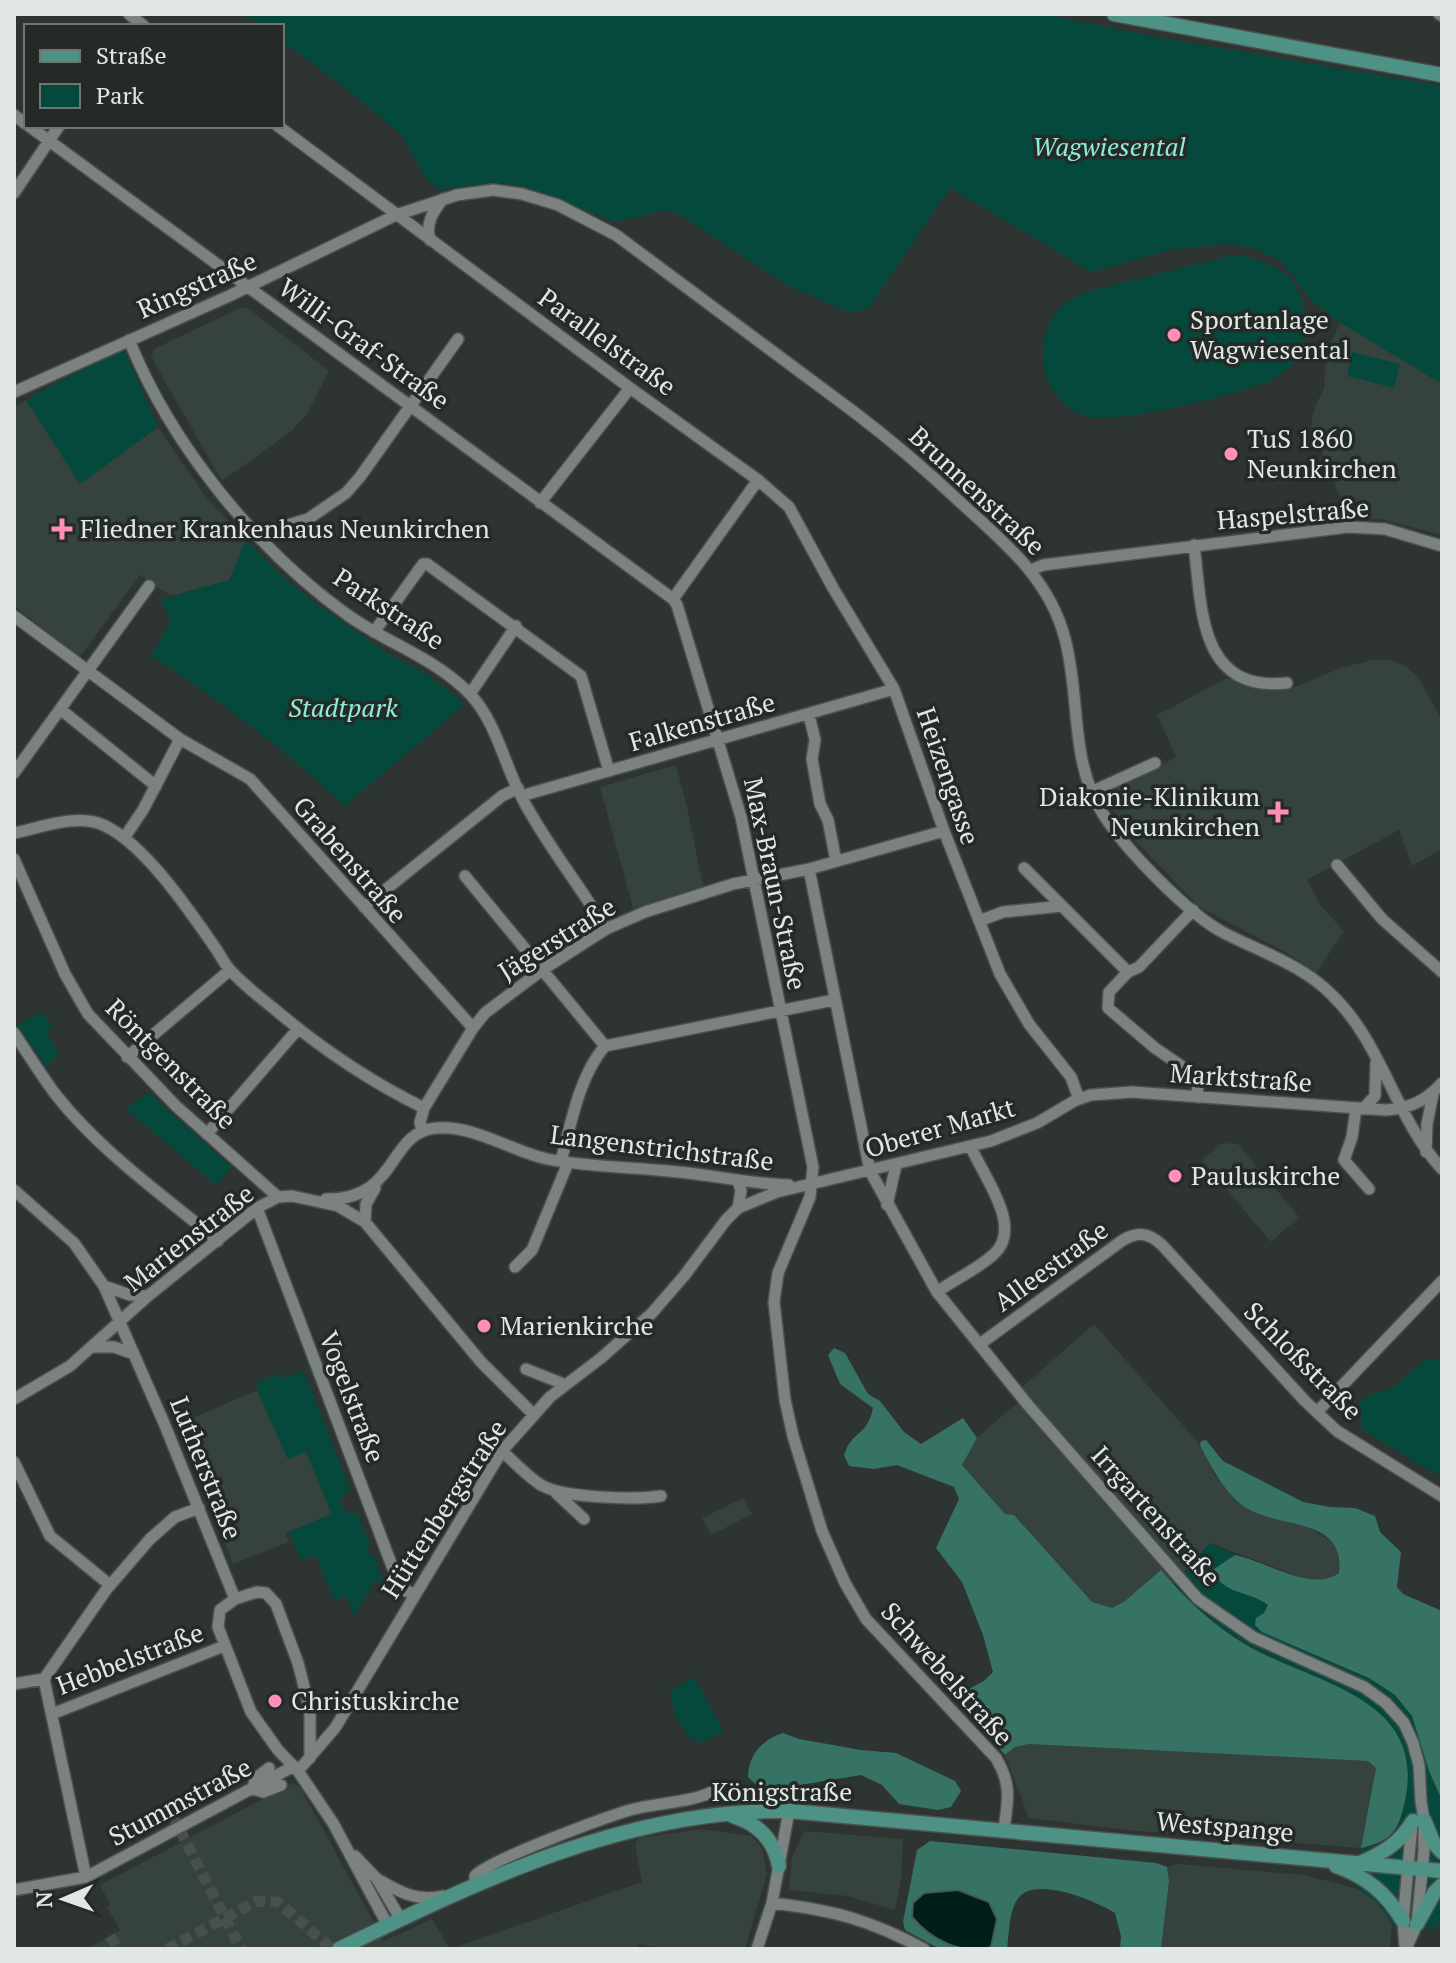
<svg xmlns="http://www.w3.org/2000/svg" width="1456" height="1963" viewBox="0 0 1456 1963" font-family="'PT Serif',serif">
  <rect width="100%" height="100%" fill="#2e3432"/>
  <path fill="#35423e" d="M242,307L248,308L329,371L308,412L292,431L222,481L154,362L152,355L154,349Z
    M1340,322L1442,384V535L1381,519L1348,517L1311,424L1315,407L1324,388L1326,355Z
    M26,400L80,483L158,427L206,497L246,540L230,580L171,596L140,575L79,658L14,605V407Z
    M1372,660H1390L1404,665L1418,677L1442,720V849L1412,866L1399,830L1307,880L1321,906L1344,931L1316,973L1287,953L1199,907L1127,832L1103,795L1176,757L1157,715L1227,678L1253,687L1277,690L1295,687L1341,668Z
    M676,765L688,811L703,886L633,908L600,787Z
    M1222,1143L1238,1144L1299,1217L1271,1242L1202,1160Z
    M1094,1324L1200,1445L1214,1474L1247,1509L1302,1524L1332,1541L1341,1557L1339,1573L1330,1580L1310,1581L1210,1543L1173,1584L1160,1571L1125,1601L1111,1608L1092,1603L1014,1516L1005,1514L962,1465L977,1438L1026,1395L1021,1388Z
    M257,1390L288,1459L306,1451L332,1514L286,1533L289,1542L233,1564L179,1424Z
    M743,1498L752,1514L711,1535L702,1518Z
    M1029,1744L1368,1761L1376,1768L1361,1848L1126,1830L1029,1818L1005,1755L1015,1747Z
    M293,1783L300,1787L384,1941L432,1919L450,1949H87L120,1930L107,1907L110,1904L100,1885Z
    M701,1829L752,1836L762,1848L767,1873L745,1949H663L639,1944L636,1949H450L642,1882L635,1844L639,1838Z
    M804,1831L903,1839L901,1881L895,1910L848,1896L789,1890L792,1858Z
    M1178,1864L1304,1875L1355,1888L1371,1897L1384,1908L1392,1925L1390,1949H1161L1169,1881L1167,1867Z"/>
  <path fill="#05493d" d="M245,14H1044L1157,37L1442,86V384L1339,322L1310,299L1282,262L1255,249L1232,243L1170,250L1091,272L950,188L868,309L849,312L787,285L675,212H657L616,222L527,187L494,182L439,190L426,179L404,138L353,94L282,41V26H261Z
    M1233,255C1262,258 1296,270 1302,303C1306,325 1306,348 1290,366C1284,373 1274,380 1265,383C1236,394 1113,425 1087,417C1040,402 1027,338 1064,304C1070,299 1078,295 1085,292Z
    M123,347L158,427L80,484L26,400Z
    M1352,352L1400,364L1394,388L1347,376Z
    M246,540L281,575L314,602L384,651L425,673L465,704L345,806C285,750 220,700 151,656L171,620L160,600L229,580Z
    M43,1012L53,1028L47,1032L59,1054L46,1067L17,1024Z
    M149,1093L232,1167L216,1185L125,1108Z
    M1424,1360H1438L1442,1364L1441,1475L1416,1463L1362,1429L1359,1405L1365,1397L1394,1387Z
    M304,1371L350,1489L340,1500L344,1511L357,1513L370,1544L367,1548L370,1556L375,1557L384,1585L375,1580L354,1617L346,1596L334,1600L315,1555L301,1560L289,1532L332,1514L306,1452L288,1459L257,1390L258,1385L255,1383L279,1373L281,1378Z
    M1210,1543L1235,1555L1214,1569L1224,1586L1260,1599L1268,1605L1264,1613L1322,1657L1369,1678L1395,1695L1412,1716L1429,1771L1442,1800V1909L1437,1929L1392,1925C1383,1906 1373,1898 1355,1888L1361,1848C1367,1847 1376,1846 1381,1843C1405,1832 1405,1799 1407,1777L1296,1669L1247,1645L1203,1615L1173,1584Z
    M694,1677L724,1732L700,1743L687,1736L679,1720H676L670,1691Z"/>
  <path fill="#377365" d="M834,1348L845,1353L868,1394L880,1401L904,1432L921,1444L963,1418L977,1438L962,1465L1005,1514L1014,1515L1092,1602L1112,1608L1125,1601L1161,1570C1186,1600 1214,1626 1248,1646C1317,1685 1430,1698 1404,1805C1397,1834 1390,1841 1361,1848L1376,1768L1368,1761L1029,1744L1015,1747L1005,1755L962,1703L961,1693L984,1681L993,1672L983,1635L962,1582L936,1548L959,1499L954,1487L897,1465L874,1469L849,1466L844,1455C852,1430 867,1437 873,1408L840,1384L828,1355Z
    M1206,1440L1223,1461L1303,1502L1330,1507L1355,1508L1375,1516L1380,1532L1401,1552L1397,1587L1403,1594L1442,1611V1800L1429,1771L1412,1716L1395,1695L1369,1678L1262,1632L1255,1625L1256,1618L1264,1613L1268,1605C1251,1591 1218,1594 1214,1569L1235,1555C1265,1561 1313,1593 1339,1573C1346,1518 1281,1528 1248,1509C1228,1498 1210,1466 1200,1445L1201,1441Z
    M783,1733L799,1739L861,1750L896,1753L955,1781L961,1791L951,1807L938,1810L899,1804L882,1785L861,1775L776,1789H761L748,1777C748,1755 763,1739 783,1733Z
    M930,1841L1156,1863L1167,1867L1169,1881L1161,1949H1120L1121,1936L1115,1913C1096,1901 1032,1874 1017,1900C1009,1912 1009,1935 1007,1949H985L991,1947L997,1918L989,1902L943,1942L965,1949H940L905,1930L903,1922L917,1850Z"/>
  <path fill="#001f19" stroke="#445b56" stroke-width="2" d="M958,1890L989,1902L997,1919L991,1947C962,1956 930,1939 912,1917L913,1903L924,1893Z"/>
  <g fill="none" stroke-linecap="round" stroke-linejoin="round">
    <path stroke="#494f4d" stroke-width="11" stroke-dasharray="11 5.5" stroke-linecap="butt" d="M172,1815L241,1949
      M110,1936L118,1949
      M167,1949L257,1901L278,1902L332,1949"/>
    <defs>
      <path id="minor" d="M129,14L144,26
        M1439,14L1442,16
        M14,115L26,124
        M29,126L673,599L677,605L741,817L813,1167L810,1197L778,1273L774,1302L785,1400L793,1436L822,1531L845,1583L866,1619L996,1758C1012,1785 1008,1800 1004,1829
        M278,126L630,388L758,480L789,507L833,588L894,689L944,831L1000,974L1029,1024L1071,1077L1079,1099
        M14,193L59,126
        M430,240C425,223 433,212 443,199
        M129,340C171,444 256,550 349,616C389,644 435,658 470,694C496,722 504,763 521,796C545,843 579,884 606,929
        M14,392L229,296L396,215L457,195L493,190L522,194L558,205L616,235L854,412C891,440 926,470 960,502C1004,542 1050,579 1065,639C1081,698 1069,760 1103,814C1125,849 1188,914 1224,933C1261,952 1303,965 1333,996C1383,1045 1395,1118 1442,1169
        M540,503L630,388
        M257,534L308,519L346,493L360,477L458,339
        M1194,545C1202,607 1198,693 1287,683
        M1031,570L1043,565L1348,527L1385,529L1442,546
        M673,599L758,480
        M14,616L180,739L250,779L473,1028
        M374,632L423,564H427L581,676L609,771
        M470,694L516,626
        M60,709L156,786
        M809,715L815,740L812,759L820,804L828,820L836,861
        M14,773L149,586
        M1091,792L1155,763
        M521,796L894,689
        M14,833C39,828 73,815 98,823C140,837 189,910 214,946C220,954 224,964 231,971C243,984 258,996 272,1007C319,1047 369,1081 424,1108
        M124,838L143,810L180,739
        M14,859L65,974L88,1014L176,1106L278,1197
        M1337,865L1382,919L1442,972
        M1024,868L1128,972
        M809,869L870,1171L937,1292L1028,1405L1198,1599L1253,1637L1364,1687L1386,1703L1404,1723L1413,1743L1419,1765L1421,1801L1424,1820V1850L1417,1924L1406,1949
        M465,876L605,1046
        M364,907L502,796L518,788
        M1193,910L1139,967L1128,972L1109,992L1108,1008L1155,1048L1193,1074L1198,1085L1197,1097
        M979,921L1003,912L1062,906
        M14,1033C28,1054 41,1075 56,1095C101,1152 163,1195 218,1241
        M127,1057L230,970
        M1356,1108L1352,1137L1344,1160L1369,1189
        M1363,1109L1375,1096L1376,1063
        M422,1131L420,1122L424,1108L473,1028L485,1013L542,970L606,929L645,912L733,884L809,869L944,831
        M207,1134L298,1029
        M1426,1152L1427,1124L1433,1094
        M561,1161C571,1124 579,1076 605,1046L834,1000
        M738,1180L741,1191L738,1208
        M14,1190L74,1243L104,1286L164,1423L235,1599
        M326,1199C399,1201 387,1131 437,1128C474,1125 511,1151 547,1159C587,1167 628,1167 668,1171C709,1174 748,1184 789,1185
        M887,1205L896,1165
        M257,1208L392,1566L406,1591L414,1594
        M365,1222L366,1204L375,1188
        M515,1267L532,1250L568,1163
        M104,1286L130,1295L148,1296
        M937,1292C955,1279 978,1269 994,1254C1024,1227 983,1176 971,1147
        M980,1344L1123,1240C1138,1231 1149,1233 1162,1245L1305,1401L1337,1431L1442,1496
        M92,1347H114L134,1354
        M526,1369L561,1383
        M14,1399L70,1366L148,1296L257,1208L278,1197L292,1196L338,1206L365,1222L481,1362L533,1414
        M1317,1412L1442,1281
        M502,1451C514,1462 527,1476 541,1485C563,1498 635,1500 661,1496
        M14,1462L50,1536L110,1585
        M556,1493L584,1519
        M14,1684L44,1679
        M52,1714L224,1646
        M310,1758V1710L298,1663L276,1604L266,1593L257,1592L235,1599L220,1610L218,1627L251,1712L278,1750L298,1771L333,1823L387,1924
        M269,1768L255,1779L253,1789L263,1792L281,1785
        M298,1771L335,1728L502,1451L550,1397L601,1358L652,1313L684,1276L726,1220L738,1208L777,1192L991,1141L1037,1123L1076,1100L1091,1095L1132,1092L1386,1110C1410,1108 1426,1101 1442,1083
        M355,1856L377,1879L400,1918
        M86,1877L44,1679L106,1590L150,1539L175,1517L199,1508
        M377,1879C400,1892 416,1902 443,1896
        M475,1884V1876C486,1861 611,1815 634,1809C662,1802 693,1803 718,1789
        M14,1890L86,1877L294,1766
        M772,1903C833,1910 870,1920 924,1949
        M1405,1946L1403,1921L1412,1824
        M757,1949L772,1903L789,1811"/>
      <path id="major" d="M1114,14L1442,75
        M733,1816C759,1824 774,1840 779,1866
        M1424,1820L1433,1842L1442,1852
        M1360,1863C1383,1853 1400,1843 1413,1821
        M1336,1866C1367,1877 1386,1893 1403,1921
        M1417,1924L1434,1893L1442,1885
        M339,1949C481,1880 627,1809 789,1811L1442,1871"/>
    </defs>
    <use href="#minor" stroke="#4b504f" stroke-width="14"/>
    <use href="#major" stroke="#4b504f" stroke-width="17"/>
    <use href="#minor" stroke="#7c8280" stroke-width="11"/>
    <use href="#major" stroke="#4d9284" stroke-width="14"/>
  </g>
  <g fill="#ff8eba" stroke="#242a28" stroke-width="3">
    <circle cx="1174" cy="335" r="8"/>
    <circle cx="1231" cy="454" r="8"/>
    <path d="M58 517h8v8h8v8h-8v8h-8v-8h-8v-8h8z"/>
    <path d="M1274 800h8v8h8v8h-8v8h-8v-8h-8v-8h8z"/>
    <circle cx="1175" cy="1176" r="8"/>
    <circle cx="484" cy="1326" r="8"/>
    <circle cx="275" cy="1701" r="8"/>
  </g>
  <g text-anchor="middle" stroke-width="7" stroke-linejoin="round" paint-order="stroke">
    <g font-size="26" font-style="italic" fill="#8decd4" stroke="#242a28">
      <text x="1109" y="156">Wagwiesental</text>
      <text x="343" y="717">Stadtpark</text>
    </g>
    <g font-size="26" fill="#e2e6e4" stroke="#242a28">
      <text transform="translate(197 285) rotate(-24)" y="9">Ringstraße</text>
      <text transform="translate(607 342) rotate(36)" y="9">Parallelstraße</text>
      <text transform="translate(364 344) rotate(36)" y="9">Willi-Graf-Straße</text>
      <text transform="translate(977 491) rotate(43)" y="9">Brunnenstraße</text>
      <text transform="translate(1293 514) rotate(-5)" y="9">Haspelstraße</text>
      <text transform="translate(389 609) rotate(33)" y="9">Parkstraße</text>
      <text transform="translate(702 722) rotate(-16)" y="9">Falkenstraße</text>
      <text transform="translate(948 776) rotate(71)" y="9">Heizengasse</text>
      <text transform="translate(350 860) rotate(49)" y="9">Grabenstraße</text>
      <text transform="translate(775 884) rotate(78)" y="9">Max-Braun-Straße</text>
      <text transform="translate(557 939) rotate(-32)" y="9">Jägerstraße</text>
      <text transform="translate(171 1064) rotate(45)" y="9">Röntgenstraße</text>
      <text transform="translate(1241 1078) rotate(4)" y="9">Marktstraße</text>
      <text transform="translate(940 1128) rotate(-16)" y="9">Oberer Markt</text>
      <text transform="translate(662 1148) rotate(7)" y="9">Langenstrichstraße</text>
      <text transform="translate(189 1238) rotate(-38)" y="9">Marienstraße</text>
      <text transform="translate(1051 1266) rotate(-36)" y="9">Alleestraße</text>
      <text transform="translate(1303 1361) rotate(45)" y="9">Schloßstraße</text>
      <text transform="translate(352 1397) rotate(69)" y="9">Vogelstraße</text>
      <text transform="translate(206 1468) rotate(68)" y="9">Lutherstraße</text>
      <text transform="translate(444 1509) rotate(-57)" y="9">Hüttenbergstraße</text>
      <text transform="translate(1156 1516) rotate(48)" y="9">Irrgartenstraße</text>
      <text transform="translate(130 1659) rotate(-21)" y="9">Hebbelstraße</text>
      <text transform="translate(947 1674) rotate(48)" y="9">Schwebelstraße</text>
      <text x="782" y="1801">Königstraße</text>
      <text transform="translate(180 1802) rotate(-28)" y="9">Stummstraße</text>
      <text transform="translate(1225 1827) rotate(5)" y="9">Westspange</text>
    </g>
    <g font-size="26" fill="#e2e6e4" stroke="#242a28" text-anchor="start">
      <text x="1190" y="329">Sportanlage<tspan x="1190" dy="30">Wagwiesental</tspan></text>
      <text x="1247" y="448">TuS 1860<tspan x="1247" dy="30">Neunkirchen</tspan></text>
      <text x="80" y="538">Fliedner Krankenhaus Neunkirchen</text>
      <text x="1260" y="806" text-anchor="end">Diakonie-Klinikum<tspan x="1260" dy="30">Neunkirchen</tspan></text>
      <text x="1191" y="1185">Pauluskirche</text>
      <text x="500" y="1335">Marienkirche</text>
      <text x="291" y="1710">Christuskirche</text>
    </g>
  </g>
  <rect width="1456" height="1963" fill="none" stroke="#e2e6e4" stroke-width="32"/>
  <rect x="24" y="24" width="260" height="104" fill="#242a28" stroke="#707573" stroke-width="2"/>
  <rect x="40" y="50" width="40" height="12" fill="#4d9284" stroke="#707573" stroke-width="2"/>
  <text x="96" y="64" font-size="24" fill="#e2e6e4">Straße</text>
  <rect x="40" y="84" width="40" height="24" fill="#05493d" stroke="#707573" stroke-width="2"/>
  <text x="96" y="104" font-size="24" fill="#e2e6e4">Park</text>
  <g transform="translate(64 1899) rotate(268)" stroke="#242a28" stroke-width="6" paint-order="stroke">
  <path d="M0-6L14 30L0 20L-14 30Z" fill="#e2e6e4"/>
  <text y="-12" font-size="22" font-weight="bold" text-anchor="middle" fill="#e2e6e4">N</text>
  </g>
</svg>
